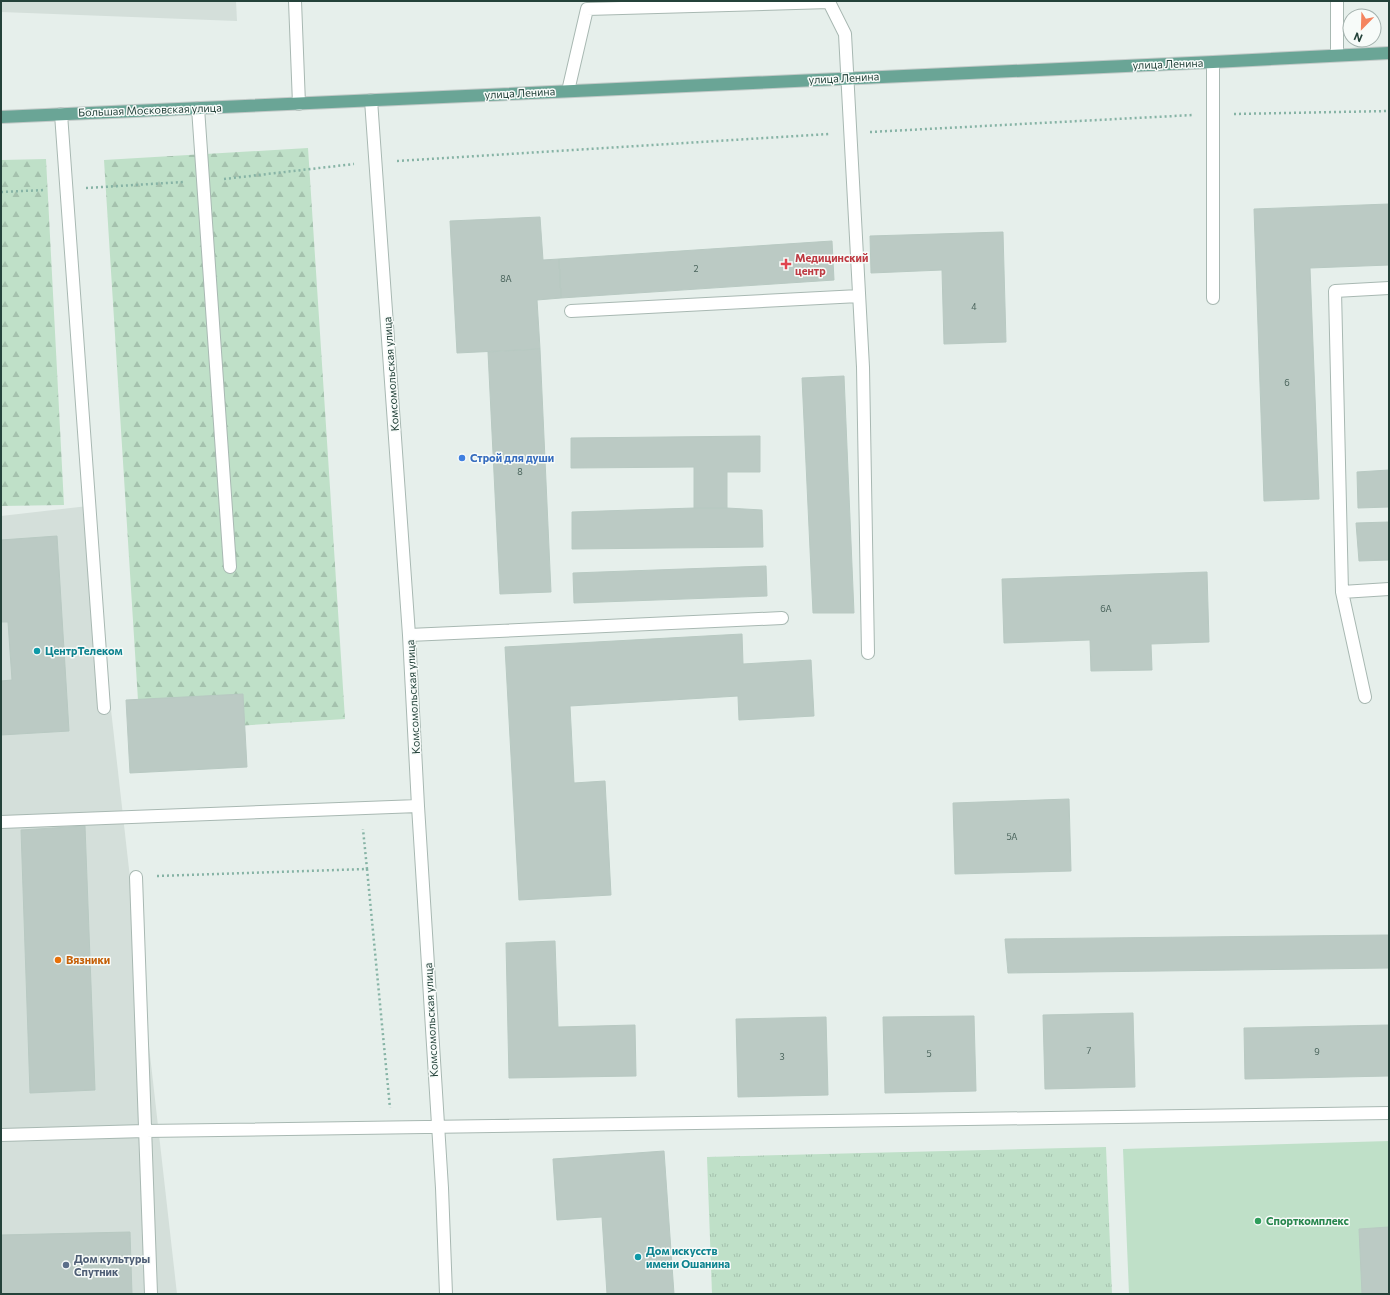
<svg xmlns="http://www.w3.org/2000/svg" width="1390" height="1295" viewBox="0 0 1390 1295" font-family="Commissioner,sans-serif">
  <defs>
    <pattern id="forest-firs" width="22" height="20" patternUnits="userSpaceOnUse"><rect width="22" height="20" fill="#bfe0c8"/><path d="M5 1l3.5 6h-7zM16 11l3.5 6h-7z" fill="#a4c1ad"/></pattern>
    <pattern id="park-tufts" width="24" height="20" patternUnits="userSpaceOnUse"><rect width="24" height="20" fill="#bfe0c8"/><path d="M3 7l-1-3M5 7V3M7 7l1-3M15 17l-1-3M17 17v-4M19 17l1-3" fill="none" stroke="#a4c1ad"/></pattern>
  </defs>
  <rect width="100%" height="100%" fill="#e6efeb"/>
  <path fill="#d4dfda" d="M1,1H236L237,21L1,12Z
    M88,506L177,1294H1V516Z"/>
  <path fill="url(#forest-firs)" d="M308,148L345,719L140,732L104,160Z
    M46,159L64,505L1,506V160Z"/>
  <path fill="url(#park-tufts)" d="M1106,1147L1112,1294H712L707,1157Z"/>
  <path fill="#bfe0c8" d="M1389,1141V1294H1129L1123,1149Z"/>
  <path fill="#bbcac4" stroke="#b8c9c2" d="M1389,204V265L1310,268L1319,499L1264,501L1254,209Z
    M540,217L543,260L559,259L561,298L537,300L540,349L457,353L450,221Z
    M1003,232L1006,342L944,344L942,270L871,273L870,236Z
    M832,241L834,280L561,298L559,259Z
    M540,349L551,592L500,594L488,352Z
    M844,376L854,613H813L802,378Z
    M760,436V472H727V508H694V467L571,468V438Z
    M1389,470V507L1358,508L1357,472Z
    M694,508H727L762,510L763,547L572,549V512Z
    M1389,522V560L1359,561L1356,523Z
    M57,536L69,731L1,735V681L12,680L8,622H1V540Z
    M766,566L767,596L574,603L573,573Z
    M1207,572L1209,642L1151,644L1152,670L1091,671L1090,640L1004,643L1002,579Z
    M742,634L743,664L811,660L814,716L739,720L738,696L570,706L574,783L605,781L611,895L519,900L505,647Z
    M243,694L247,767L130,773L126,700Z
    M1069,799L1071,871L955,874L953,803Z
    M85,826L95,1090L30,1093L21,830Z
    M1389,935V968L1008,973L1005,939Z
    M555,941L558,1027L635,1025L636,1076L509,1078L506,943Z
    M1133,1013L1135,1087L1045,1089L1043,1015Z
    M974,1016L976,1091L885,1093L883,1017Z
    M826,1017L828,1095L738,1097L736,1019Z
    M1389,1025V1076L1245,1079L1244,1028Z
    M664,1151L674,1294H607L602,1217L557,1220L553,1159Z
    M1389,1227V1294H1362L1359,1229Z
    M130,1232L132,1294H1V1235Z"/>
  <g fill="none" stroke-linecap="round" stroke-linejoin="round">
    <defs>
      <path id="minor" d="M295,1L299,104
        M1337,1V55
        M568,91L587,9L829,2L845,34L863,367L868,653
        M371,100L409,635L418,806L442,1188L446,1294
        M198,108L230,567
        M61,114L104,708
        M1213,298V62
        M571,311L859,296
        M1342,592L1335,291L1389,288
        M409,635L782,618
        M1365,697L1342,592L1389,589
        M1,822L418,806
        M136,877L151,1294
        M1,1135L145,1131L1389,1113"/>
      <path id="major" d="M1,117L1213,62L1389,53"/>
    </defs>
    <use href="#minor" stroke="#a8b8b2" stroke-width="14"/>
    <use href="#major" stroke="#c2cac8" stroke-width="14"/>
    <path stroke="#86b3a5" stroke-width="2.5" stroke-dasharray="2 3" stroke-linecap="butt" d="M1234,114L1389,111
      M870,132L1193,115
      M397,161L829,134
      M224,179L354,164
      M86,188L183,182
      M1,192L45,190
      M367,869L390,1108
      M157,876L367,869L363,829"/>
    <use href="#minor" stroke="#fff" stroke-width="12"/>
    <use href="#major" stroke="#6aa596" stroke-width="12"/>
  </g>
  <path fill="#e0444e" stroke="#f7fbf9" stroke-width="1.5" d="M784 258h4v4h4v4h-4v4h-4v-4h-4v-4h4z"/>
  <circle fill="#3f7fe0" stroke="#f7fbf9" stroke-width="1.5" cx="462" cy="458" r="4"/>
  <g fill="#0f9aa8" stroke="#f7fbf9" stroke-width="1.5">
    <circle cx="37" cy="651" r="4"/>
    <circle cx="638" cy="1257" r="4"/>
  </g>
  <circle fill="#e8710a" stroke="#f7fbf9" stroke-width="1.5" cx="58" cy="960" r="4"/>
  <circle fill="#2e9e5b" stroke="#f7fbf9" stroke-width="1.5" cx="1258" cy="1221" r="4"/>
  <circle fill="#5c6f8a" stroke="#f7fbf9" stroke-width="1.5" cx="66" cy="1265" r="4"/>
  <g text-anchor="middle" stroke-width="3" stroke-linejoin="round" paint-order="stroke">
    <g font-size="9" fill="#4a645c">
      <text x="696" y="272">2</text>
      <text x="506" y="282">8А</text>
      <text x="974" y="310">4</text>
      <text x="1287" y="386">6</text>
      <text x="520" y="475">8</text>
      <text x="1106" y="612">6А</text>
      <text x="1012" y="840">5А</text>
      <text x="1089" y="1054">7</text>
      <text x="1317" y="1055">9</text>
      <text x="929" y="1057">5</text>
      <text x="782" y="1060">3</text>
    </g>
    <g font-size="11" fill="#24423a" stroke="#f7fbf9">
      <text transform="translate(1168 64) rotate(-2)" y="4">улица Ленина</text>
      <text transform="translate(844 78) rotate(-3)" y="4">улица Ленина</text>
      <text transform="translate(520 93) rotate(-3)" y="4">улица Ленина</text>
      <text transform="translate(150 110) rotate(-2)" y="4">Большая Московская улица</text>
      <text transform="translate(391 374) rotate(-94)" y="4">Комсомольская улица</text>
      <text transform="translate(413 697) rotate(-93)" y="4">Комсомольская улица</text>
      <text transform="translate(431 1020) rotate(-93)" y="4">Комсомольская улица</text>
    </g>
    <g font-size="11" font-weight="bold" fill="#be3a42" stroke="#f7fbf9" text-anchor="start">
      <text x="795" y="262">Медицинский<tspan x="795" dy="13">центр</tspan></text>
    </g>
    <g font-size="11" font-weight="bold" fill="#366cbe" stroke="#f7fbf9" text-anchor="start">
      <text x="470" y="462">Строй для души</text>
    </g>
    <g font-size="11" font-weight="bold" fill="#0d838f" stroke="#f7fbf9" text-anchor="start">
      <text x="45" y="655">ЦентрТелеком</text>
      <text x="646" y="1255">Дом искусств<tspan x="646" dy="13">имени Ошанина</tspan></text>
    </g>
    <g font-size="11" font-weight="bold" fill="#c56008" stroke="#f7fbf9" text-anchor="start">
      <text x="66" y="964">Вязники</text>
    </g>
    <g font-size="11" font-weight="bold" fill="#27864d" stroke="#f7fbf9" text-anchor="start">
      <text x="1266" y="1225">Спорткомплекс</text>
    </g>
    <g font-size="11" font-weight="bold" fill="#4e5e75" stroke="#f7fbf9" text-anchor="start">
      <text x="74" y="1263">Дом культуры<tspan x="74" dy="13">Спутник</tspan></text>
    </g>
  </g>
  <rect width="1390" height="1295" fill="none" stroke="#24423a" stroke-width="4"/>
  <g transform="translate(1362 28) rotate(203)"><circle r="19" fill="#f7fbf9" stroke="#a3b1ad"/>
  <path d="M0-3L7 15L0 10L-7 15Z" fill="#f4845f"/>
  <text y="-6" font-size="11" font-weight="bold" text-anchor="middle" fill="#24423a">N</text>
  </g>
</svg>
